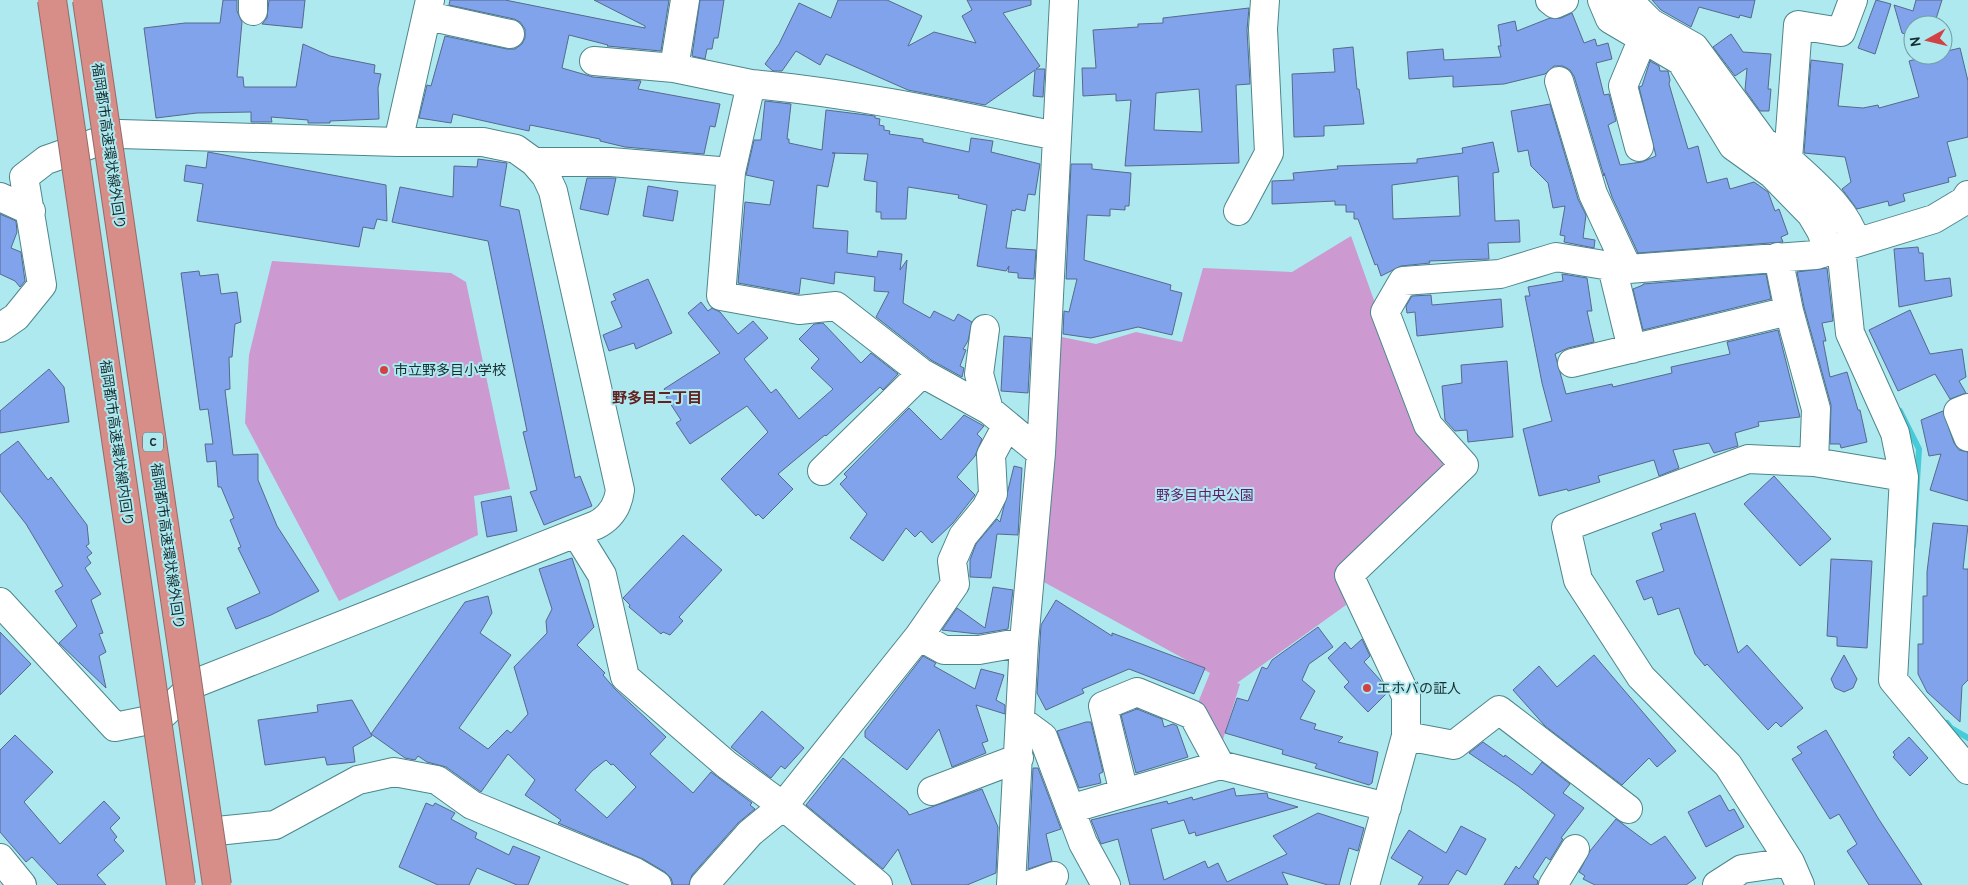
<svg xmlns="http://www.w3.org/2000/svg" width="1968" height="885" viewBox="0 0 1968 885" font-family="Overpass,'Noto Sans JP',sans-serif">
  <rect width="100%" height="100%" fill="#aee9ef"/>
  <path fill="#cc99d0" d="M1351,236L1420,429L1449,470L1338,570L1346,605L1237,683L1240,684L1217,759L1193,715L1210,673L1042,581L1057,336L1096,344L1136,332L1182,342L1203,268L1292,272Z
    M272,261L451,273L466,282L510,489L474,496L478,535L339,601L245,423L249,355Z"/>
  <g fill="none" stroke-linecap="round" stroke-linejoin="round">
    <path stroke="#46cbd8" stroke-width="6" d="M1900,411L1919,449L1913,546
      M1947,723L1951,728L1968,738"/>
  </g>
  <path fill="#80a3ec" stroke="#57698c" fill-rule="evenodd" d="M223,0H237V11L242,22L237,77H243L244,87H296L303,44L330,56L375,65L374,73L381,74L378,88L379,119L330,121V123H308V120L271,117L272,122H251V112L197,113L156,118L144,28L185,23H220Z
    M269,0H305L302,28L262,24L267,18Z
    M450,0H505L645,28V26L594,0H669L661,51L607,46L608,45L569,35L562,68L593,77L641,81L638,89L720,104L715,127L710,126L704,154L625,147L600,141V139L530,125L529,131L453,114L451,123L419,118L427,85L431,86L445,36L507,49H515L522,44L525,38V29L520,22L514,19L449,5Z
    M700,0H724L718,38H714L712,49H707L705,59L692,56Z
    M838,0H887L922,16L908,46L934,32L976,43L962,16L972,10L967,0H1031V5L1003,13L1040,66L1036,69H1045L1043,97L1033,96L1035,70L985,105L908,90L826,54L820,65L796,51L782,71H773L765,64L779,44L799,3L831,18Z
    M1652,0H1755L1751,18L1740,15L1739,18L1699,7L1691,27L1661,10Z
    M1876,0L1891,4L1875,54L1858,48Z
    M1916,0H1942L1934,25H1913V37L1902,33L1894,5L1913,11Z
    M1249,8L1247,30L1250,84L1236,85L1239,163L1125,166L1131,100L1116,101V94L1083,96L1082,68H1096L1093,30L1138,27V24L1163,23V18ZM1199,89L1202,132L1154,130L1156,93Z
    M1572,13L1584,43L1595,39L1597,46L1608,43L1612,59L1596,63L1604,95L1609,94L1616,121L1608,125L1620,165L1642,162L1656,156L1639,87L1642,86L1650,61L1659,66L1660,71H1668L1670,80L1669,84L1688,149L1698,146L1707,183L1727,178L1730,189L1754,182L1768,192L1775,211L1779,209L1788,234L1781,237L1783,242L1638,253L1612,197L1604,173V176L1574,76L1570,70L1563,66H1554L1545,74L1504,84L1453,87V76L1409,79L1407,52L1443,49L1444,60L1501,57L1498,46H1501L1498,25L1515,21L1517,31L1550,18H1561Z
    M1731,34L1743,52L1771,54L1768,89H1771L1769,111H1760L1745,90L1747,68L1735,76L1713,47Z
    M1353,47L1357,89H1359L1364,124L1324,126V136L1294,137L1292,74L1335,72L1333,49Z
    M1960,48L1968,81V137L1947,142L1956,176L1948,178L1949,182L1903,194L1905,201L1889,206L1888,201L1857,209L1842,189L1851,182L1845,157L1804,153L1811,60L1843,64L1838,106L1863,108L1878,105L1879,108L1919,97L1909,61L1932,55H1943V52Z
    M765,101L791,104L787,139H789V143L822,150L826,110L875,116V118L880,119L879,125L884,126V130L890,131L889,134L923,139V142L969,152L971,138L993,141L991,152L1040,164L1035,195L1028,194L1025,211L1016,209L1015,211L1012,210L1006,248L1036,250L1034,279L1018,278V273L1008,272L1009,266L1006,271L977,266L987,205L958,198L959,195L908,187L906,219H881V212H876L877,182L864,180L868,154L832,153H835L828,187L817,185L813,228L848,231L847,253L877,257L878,251L902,254L900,270L907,260L903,303L930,318L934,311L954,321L958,314L972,322L968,341L963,349L966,350L960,366L964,368L962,377L931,360L876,317L889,292L874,291L875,277L835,272L834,284L801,278L799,294L738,283L745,202L770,205L774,181L746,175L754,140H761Z
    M1550,104L1578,199L1586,215L1583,238L1595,240L1594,248L1564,242L1565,236L1560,235L1565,206L1553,208L1548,183L1531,166L1528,150L1518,152L1511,111Z
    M1493,142L1499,172L1493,173L1495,221L1519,220L1520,242L1488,243L1489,259L1429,261L1430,263L1401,266L1381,276L1377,264L1375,265L1358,219H1354V212H1346V205H1335V201L1272,204V181L1294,180L1293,173L1338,169L1337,166L1417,163V159L1463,153L1462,148ZM1458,176L1460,216L1393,219L1392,185Z
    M208,152L386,185L387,221L377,219L374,229L363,227L359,247L197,221L203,184L184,181L186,165L206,168Z
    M478,159L507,163L500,206L519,210L575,478L580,476L592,506L544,525L530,492L537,490L523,432L527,431L488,241L392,222L400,187L453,197L454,166L477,167Z
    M1071,164H1092V169L1131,173L1129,206H1125V210L1110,209V216L1087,215L1084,260L1171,285L1170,290L1182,293L1172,335L1138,327L1091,338L1063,334L1064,311L1069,312L1077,279H1066Z
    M587,178H616L608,215L580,209Z
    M648,186L678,191L673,221L643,216Z
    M0,214L16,221L17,232L11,248L21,252L25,281L20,287L15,281L0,274Z
    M1918,247L1919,253H1923L1925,281L1950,278L1952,296L1899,307L1894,249Z
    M1827,268L1833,321L1822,323L1826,341H1823L1830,377L1847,372L1858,410H1860L1867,442L1841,448L1840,444H1830L1831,405L1804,307L1797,272Z
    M199,271L200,276L218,274L221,294L237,292L241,322L235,324L232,357H229L230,389L225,390L233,455L258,454V480L277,526L319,591L271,615L236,629L227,608L260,593L238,548L241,547L230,520L234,518L221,487H218L216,461L207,462L205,444H213L208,409L200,410L181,273Z
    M1562,274L1587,278L1592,311H1587L1594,342L1568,348L1555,354L1566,394L1612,384L1613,387L1672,373L1671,367L1730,354L1727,342L1778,330L1800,417L1758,422L1759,426L1735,433L1738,446L1714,453L1709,443L1673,450L1679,468L1659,476L1654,460L1598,476L1600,482L1568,491L1567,489L1539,496L1523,429L1552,421L1542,383L1525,296H1530L1528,287L1563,281Z
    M1766,274L1771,299L1643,330L1633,289L1643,285V284Z
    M648,279L672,333L636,349L634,343L609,351L603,335L622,327L611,302L616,300L613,294Z
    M1431,295L1432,305L1501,299L1503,327L1417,336L1415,312L1407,313L1406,306L1412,296Z
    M701,302L708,311L712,308L720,312L738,334L753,321L768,338L744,359L771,393L776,389L799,419L833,389L811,368L819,359L799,339L814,324L823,323L861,363L871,353L898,374L883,390L880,387L826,436L825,435L778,474L793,489L763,519L758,514L756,516L721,479L768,432L747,406L690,444L676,423L681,420L666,397L668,396L664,389L720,353L688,313Z
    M1910,310L1930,354L1962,349L1966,377L1959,381L1966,393L1950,399L1935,374L1898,391L1869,330Z
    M1004,336L1031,338L1028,393L1001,391Z
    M1507,361L1513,437L1468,442L1467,430L1455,431L1445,420L1442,386L1462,383L1461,365Z
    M49,369L64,387L69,422L0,433V411Z
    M909,408L941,440L964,415L984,426L977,434L982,439L975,456L957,477L975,495L953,523L932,543L921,531L915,537L906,528L883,561L850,538L867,514L840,484L847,477L844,474Z
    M1943,411L1954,443L1959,450L1968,452V501L1930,490L1941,454L1929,456L1921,420Z
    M18,441L48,480L51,477L87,525L89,544L86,546L92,553L87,557L91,563L85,568L101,594L91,600L103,633L99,634L106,652L99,656L106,688L59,643L77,626L55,591L63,586L26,524L0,491V455Z
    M1014,466L1022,468L1018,535L997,534L991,578L970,577V560L976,544L997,519L1000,522Z
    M1774,476L1831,539L1800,566L1744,504Z
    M511,496L517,531L487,537L481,502Z
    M1695,513L1738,653L1747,645L1803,708L1781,727L1776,722L1768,730L1707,664L1705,666L1695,654L1679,608L1658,615L1652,597L1644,600L1636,581L1664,571L1652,533L1662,529L1660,524Z
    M1933,523L1968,526L1963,569H1968V680L1962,686L1960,722L1927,692L1918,674V644H1923V596H1927V572Z
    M683,535L722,570L679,617L683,621L670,635L663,632L661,634L629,607L630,605L623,598Z
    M572,558L594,627L577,645L605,673L603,675L615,689L666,737L650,754L693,793L711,772L752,803L750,805L755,809L738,823L692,875L689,885H673L671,878L665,872L643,859L558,823L561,820L525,795L535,780L508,754L481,792L446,767L427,762L418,756L415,760L405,758L371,734L465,602L488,596L492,613L480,633L511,655L459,728L488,749L507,730L511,733L528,714L514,667L547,633L546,621L552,609L539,569ZM606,760L611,765L613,764L636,787L607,818L575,790L592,771Z
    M1831,559L1872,561L1867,648L1837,646V637L1827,636Z
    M993,587L1013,590L1008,629L978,634L942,630L957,608L985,628Z
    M1056,600L1112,636V633L1205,668L1194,694L1129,669L1082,689L1084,693L1046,710L1037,693L1041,625Z
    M1318,627L1333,647L1309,664L1302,680L1315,691L1300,719L1316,724L1314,729L1343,737L1338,742L1378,752L1372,783L1369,785L1315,768L1317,764L1282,754L1283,750L1225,733L1237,698L1248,701L1262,667L1267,669L1272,660Z
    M0,632L31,664L0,695Z
    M1362,639L1370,656L1364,662L1381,681L1387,693L1368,712L1344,687L1349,682L1328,658L1345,642L1351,649Z
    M1594,655L1676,751L1657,767L1649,758L1622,785L1545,726L1513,690L1539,666L1557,687Z
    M1844,655L1857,679L1853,688L1844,692L1835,688L1831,679Z
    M923,656L936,663L934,666L975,689L981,669L1004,675L996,700L1005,705V714L976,705L988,741L982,743L986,753L952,767L939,729L907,770L865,737V731Z
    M352,700L372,736L353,747L355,762L327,765L325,757L265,765L258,720L318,712L317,705Z
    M1137,709L1162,719L1164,727L1173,724L1177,726L1188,757L1136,773L1121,715Z
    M762,711L804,748L785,769L781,766L771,778L731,747Z
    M1086,722H1091L1103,772L1099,774L1101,783L1079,788L1057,731Z
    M1826,730L1878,818L1922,885H1869L1847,851L1857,844L1839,814L1830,819L1792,759L1802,753L1797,747Z
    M15,735L53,772L24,802L60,844L104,801L120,818L110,828L117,837L114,840L124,851L97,875L106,885H58L32,857L26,862L0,832V750Z
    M1909,737L1928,758L1910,776L1893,757L1895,755L1893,752Z
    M1483,742L1504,757L1505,755L1532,775L1542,762L1570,784L1563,793L1584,808L1561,838L1563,839L1550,860L1546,857L1533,877L1538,881L1537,885H1504L1516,866L1519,869L1555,815L1518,786L1469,753Z
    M843,758L907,811L909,815L982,789L998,827L996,873L967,885H912L898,849L883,869L806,805Z
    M1033,768H1038L1061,829L1046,834L1052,861L1028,869Z
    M1234,788L1236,796L1267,793L1268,798L1298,807L1196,836L1195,832L1189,834L1184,820L1151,829L1164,880L1205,861L1208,868L1218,863L1227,882L1287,854L1273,836L1318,813L1364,828L1358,851L1349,848L1339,885H1328L1282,872L1288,885H1130L1118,839L1101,844L1091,820L1167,801L1168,804L1192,797L1193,800Z
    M1720,795L1729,811L1734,809L1744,827L1706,847L1688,812Z
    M426,803L433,806L435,803L455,813L451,819L477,833L475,838L509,855L513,846L540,857L528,885H517L477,868L469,885H438L399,867Z
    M1616,819L1651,845L1665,836L1696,878L1686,885H1595L1583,879L1585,876L1579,872L1590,851Z
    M1461,826L1486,839L1466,875L1457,870L1448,885H1418L1423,877L1391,858L1409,830L1446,853Z"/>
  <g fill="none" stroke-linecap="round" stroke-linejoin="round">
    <defs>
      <path id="minor" d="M1550,0L1555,4L1564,0
        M1602,0L1610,19L1681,61L1733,146L1772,174L1811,214L1821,231L1829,251
        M1628,0L1651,23L1694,47L1763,141L1788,159
        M1853,0L1841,32L1798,25L1788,159C1813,183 1846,208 1856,242
        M253,11V0
        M428,16L510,34
        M594,61L674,68L751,84
        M674,68L685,0
        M1559,81L1593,194L1628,269
        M398,142L430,0
        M1639,147L1623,86L1643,38L1651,23
        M534,162H611L731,172L751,84C854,93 955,115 1056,136
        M731,172L721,296L799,310L836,306L922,373L989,410L1041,453
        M0,197L31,211
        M1238,211L1269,153L1263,29L1265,0
        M1841,247L1850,333L1895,433L1904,477
        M1778,257L1789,311L1816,409L1814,462
        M1612,267L1632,349
        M0,328L16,317L42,285L24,177L46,160L120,134L398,142H483L516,149L534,162L546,176L553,191L620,490C618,506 610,518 596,525L196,683L159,718L115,727L0,602
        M985,329L979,374L989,410
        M1572,363L1789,311
        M1968,408L1958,412L1968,437
        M822,471L922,373
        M576,533L602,575L625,677L727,765L783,806L878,885
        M919,636L955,584L952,561L963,536L986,508L993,494L991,455L1007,425
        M1020,720L1043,737L1083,843L1106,885
        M1406,736L1454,745L1499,710L1628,809
        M932,791L1019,758
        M1124,793L1103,706L1137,692L1193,715L1220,765
        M1070,809L1220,765L1387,807
        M217,831L275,825L358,780L394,772L437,780L472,805L635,872L657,885
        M0,858L22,885
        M1790,862L1800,885
        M704,885L750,833L783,806L919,636L944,650H979L1024,642
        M1011,885L1024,642L1041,453L1064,0
        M1029,885L1054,876
        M1365,885L1406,736V696L1349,575L1464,465L1428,425L1385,312L1403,281L1500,274L1556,257L1628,269L1816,255L1934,219L1964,201L1968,195
        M1553,885L1575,849
        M1717,885L1742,869L1790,862L1728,765L1641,677L1578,580L1566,527L1748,459L1814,462L1904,477L1893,680L1968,770"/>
    </defs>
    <use href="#minor" stroke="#4d868b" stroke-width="30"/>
    <use href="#minor" stroke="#fff" stroke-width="28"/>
    <defs>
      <path id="highway-bridge" d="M52,0L181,885
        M87,0L217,885"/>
    </defs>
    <use href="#highway-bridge" stroke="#936c69" stroke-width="30" stroke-linecap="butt"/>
    <use href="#highway-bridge" stroke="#d78d88" stroke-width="28"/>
  </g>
  <g fill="#d14244" stroke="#aee9ef" stroke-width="2">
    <circle cx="384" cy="370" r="5"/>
    <circle cx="1367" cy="688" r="5"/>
  </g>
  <g text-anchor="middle" stroke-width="4" stroke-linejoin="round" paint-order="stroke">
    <rect fill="#aee9ef" stroke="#446669" stroke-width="1" x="143" y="432.5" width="20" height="19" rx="4"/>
    <g font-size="12" font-weight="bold" fill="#162e30">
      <text x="153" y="446">C</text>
    </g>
    <g font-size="14" fill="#162e30" stroke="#aee9ef">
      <text transform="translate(109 146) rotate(82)" y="5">福岡都市高速環状線外回り</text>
      <text transform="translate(117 443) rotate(82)" y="5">福岡都市高速環状線内回り</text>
      <text transform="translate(168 546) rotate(82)" y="5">福岡都市高速環状線外回り</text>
    </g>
    <g font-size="14" fill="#162e30" stroke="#aee9ef" text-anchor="start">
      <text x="394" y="375">市立野多目小学校</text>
      <text x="1377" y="693">エホバの証人</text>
    </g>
    <g font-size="14" fill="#631a6a" stroke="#aee9ef">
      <text x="1205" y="500">野多目中央公園</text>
    </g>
    <g font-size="15" font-weight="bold" fill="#652020" stroke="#aee9ef">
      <text x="657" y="403">野多目二丁目</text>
    </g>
  </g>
  <g transform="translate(1928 40) rotate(262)"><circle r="24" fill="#aee9ef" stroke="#719ea3"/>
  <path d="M0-4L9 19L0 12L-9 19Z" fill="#d14244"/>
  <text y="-8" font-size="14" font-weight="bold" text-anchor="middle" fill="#162e30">N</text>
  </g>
</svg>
